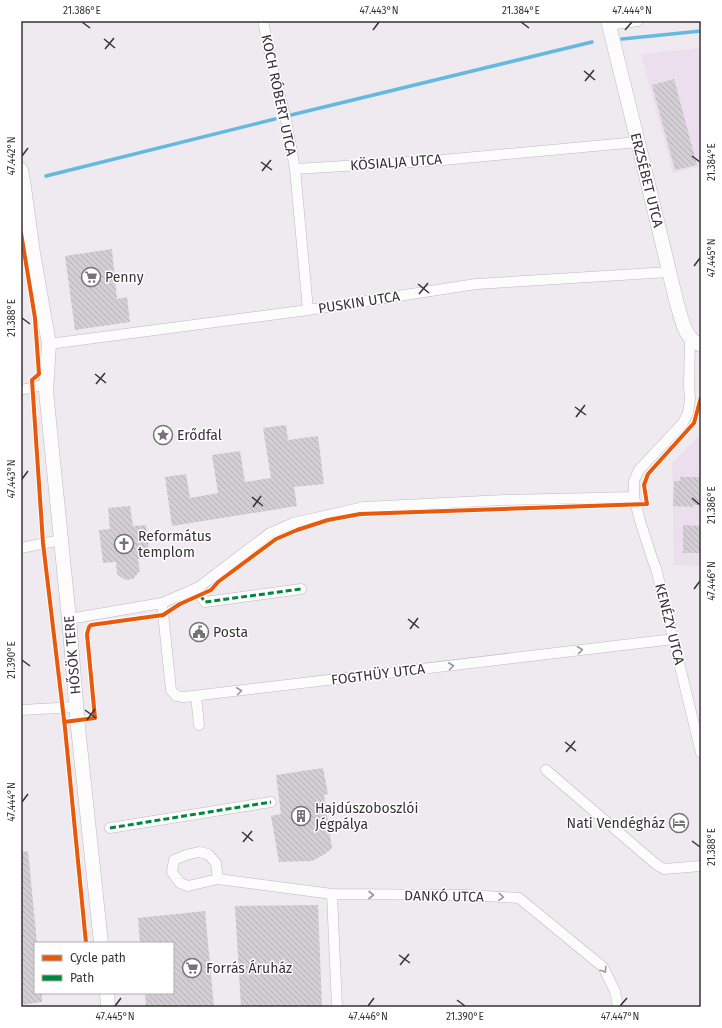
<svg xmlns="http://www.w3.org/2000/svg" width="722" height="1028" viewBox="0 0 722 1028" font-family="'Fira Sans',sans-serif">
  <defs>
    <pattern id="building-back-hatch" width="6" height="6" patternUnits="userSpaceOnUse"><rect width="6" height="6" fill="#d3ced3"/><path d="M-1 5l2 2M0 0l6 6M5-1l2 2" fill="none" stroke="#b6b1b6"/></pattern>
  </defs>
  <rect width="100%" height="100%" fill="#efe9f0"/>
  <path fill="#ebdfed" d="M701,48V166L673,173L641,54Z
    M701,434V566L674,565L672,463Z"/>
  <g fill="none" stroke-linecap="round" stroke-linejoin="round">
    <path stroke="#65b8df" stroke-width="3.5" d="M622,39L701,31
      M291,115L592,42
      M46,176L275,119"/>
  </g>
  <path fill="url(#building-back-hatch)" d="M674,79L697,165L675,170L652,85Z
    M112,249L117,299L127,297L130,322L75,330L65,256Z
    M286,425L288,440L318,436L324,484L294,487L297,506L172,526L165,477L186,474L190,498L218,493L212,455L240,451L245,482L271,478L263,428Z
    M680,477H701V505H693V507L673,506L674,481H680Z
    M130,506L133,526L146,525L150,558L138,559L140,571L133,579L125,580L117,574L116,562L103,563L99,530L110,529L108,508Z
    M683,525L701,526V553H683Z
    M323,768L328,794L324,795L332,848L325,854L312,861L279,862L271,816L281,814L276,775Z
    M28,851L37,943H35V993H42V1002L21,1005V852Z
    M318,905L322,1006L300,1007H241L235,906Z
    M205,911L214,1007H146L145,993H173V943H140L138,918Z"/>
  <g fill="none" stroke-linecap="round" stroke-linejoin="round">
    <defs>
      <path id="street" d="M263,21L274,74L285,115L295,169L308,310
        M609,25L638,21
        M295,169L443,160L638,142
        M690,338L689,386L690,399L688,413L683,423L639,470L634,481V497L640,521L653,561L656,568L701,753
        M49,344L308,310L476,284L669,272
        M21,390L47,384
        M21,548L61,540
        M200,595L205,602L301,589
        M162,603L171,690L176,696L184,697L674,639
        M69,619L162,603L199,587L270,533L293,523L364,507L504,500L634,497
        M196,696L199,725
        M21,710L76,707
        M546,770L657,865L664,869L701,866
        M110,828L271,802
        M218,879L188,886L180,883L172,872L174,860L186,855L199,852L208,854L216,863L218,879L332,894L467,895L519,898L603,967L615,991L618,1007
        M332,894L337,1007"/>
      <path id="secondary" d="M608,21L638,142L677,304C682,319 684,339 701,345
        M21,170L24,187L33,253L49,344L46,391L69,619L78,727L101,943
        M107,993L108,1007"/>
    </defs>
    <use href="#street" stroke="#bdb9bd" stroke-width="11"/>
    <use href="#secondary" stroke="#bdb9bd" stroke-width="15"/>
    <use href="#street" stroke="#fdfcfd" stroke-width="10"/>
    <use href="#secondary" stroke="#fdfcfd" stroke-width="14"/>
    <path stroke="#00873e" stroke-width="3" stroke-dasharray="6 3" stroke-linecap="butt" d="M200,595L205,602L301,589
      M110,828L271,802"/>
    <defs>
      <path id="cycleway" d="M21,233L35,318L39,374L32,380L43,543L65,728L86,943
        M64,722L95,718L87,634L89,627L91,625L163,615L180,604L211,590L218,582L276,539L297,530L328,520L360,514L647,504L644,485L648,474L694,423L701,397"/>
    </defs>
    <use href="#cycleway" stroke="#fff" stroke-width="6"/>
    <use href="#cycleway" stroke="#e8590c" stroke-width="4"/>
  </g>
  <defs><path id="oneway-chevron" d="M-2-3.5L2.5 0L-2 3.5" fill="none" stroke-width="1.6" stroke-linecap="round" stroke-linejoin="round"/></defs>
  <g stroke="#9a979a">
    <use href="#oneway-chevron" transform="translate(580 650) rotate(-7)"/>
    <use href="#oneway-chevron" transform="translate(451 666) rotate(-7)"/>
    <use href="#oneway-chevron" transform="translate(239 691) rotate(-7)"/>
    <use href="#oneway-chevron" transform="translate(371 895)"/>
    <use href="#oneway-chevron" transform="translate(501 897) rotate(3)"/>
    <use href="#oneway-chevron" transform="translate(604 970) rotate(57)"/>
  </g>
  <path fill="none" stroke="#363236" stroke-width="1.5" d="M82,22L90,28M521,22L529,28M373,30L379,22M625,30L632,22M104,39L115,48M105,49L114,38M584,71L595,80M585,81L594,70M22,156L28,148M692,156L700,162M261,162L272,170M262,171L271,160M694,266L700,258M418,284L429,293M419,294L428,283M22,318L30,324M95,374L106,383M96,384L105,373M575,407L586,415M576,417L585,405M22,479L28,471M252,497L263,506M692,498L700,505M253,507L261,496M694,589L700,581M408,619L419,628M410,629L418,618M22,660L30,666M85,710L96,718M87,720L95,709M565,742L576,751M566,752L575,741M22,802L28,794M242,832L253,841M692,841L700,847M243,842L252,831M399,955L410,963M400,965L409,954M457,1000L465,1006M115,1006L121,998M368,1006L374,998M620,1006L627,998"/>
  <defs>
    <symbol id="supermarket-ring" viewBox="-11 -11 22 22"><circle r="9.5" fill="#fff" stroke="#777277" stroke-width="1.5"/><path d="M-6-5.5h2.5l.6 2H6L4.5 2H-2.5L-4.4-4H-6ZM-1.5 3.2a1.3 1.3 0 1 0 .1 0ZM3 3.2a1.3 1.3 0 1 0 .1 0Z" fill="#777277"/></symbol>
    <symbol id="sight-ring" viewBox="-11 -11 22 22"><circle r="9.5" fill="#fff" stroke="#777277" stroke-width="1.5"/><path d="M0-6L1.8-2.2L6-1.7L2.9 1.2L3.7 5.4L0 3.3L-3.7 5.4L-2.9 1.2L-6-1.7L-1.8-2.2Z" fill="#777277"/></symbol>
    <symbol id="church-ring" viewBox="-11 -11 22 22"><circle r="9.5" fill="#fff" stroke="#777277" stroke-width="1.5"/><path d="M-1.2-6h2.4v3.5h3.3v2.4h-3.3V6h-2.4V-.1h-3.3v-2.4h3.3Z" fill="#777277"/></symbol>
    <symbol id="civic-ring" viewBox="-11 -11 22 22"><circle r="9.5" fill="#fff" stroke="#777277" stroke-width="1.5"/><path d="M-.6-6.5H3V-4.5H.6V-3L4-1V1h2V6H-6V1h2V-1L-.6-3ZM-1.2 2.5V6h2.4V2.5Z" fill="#777277"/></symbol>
    <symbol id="building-ring" viewBox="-11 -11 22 22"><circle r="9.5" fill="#fff" stroke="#777277" stroke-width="1.5"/><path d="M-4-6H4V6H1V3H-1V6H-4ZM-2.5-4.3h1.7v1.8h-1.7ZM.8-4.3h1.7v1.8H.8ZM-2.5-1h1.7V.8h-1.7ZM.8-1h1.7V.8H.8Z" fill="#777277"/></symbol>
    <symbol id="hotel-ring" viewBox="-11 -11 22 22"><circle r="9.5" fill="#fff" stroke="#777277" stroke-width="1.5"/><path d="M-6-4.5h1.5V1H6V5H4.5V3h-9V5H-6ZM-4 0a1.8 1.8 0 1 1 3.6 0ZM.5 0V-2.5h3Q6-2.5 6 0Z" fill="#777277"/></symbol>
  </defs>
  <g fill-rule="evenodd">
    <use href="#supermarket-ring" x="80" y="266" width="22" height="22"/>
    <use href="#sight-ring" x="152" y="424" width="22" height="22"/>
    <use href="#church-ring" x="113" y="533" width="22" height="22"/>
    <use href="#civic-ring" x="188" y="621" width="22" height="22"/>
    <use href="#building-ring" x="290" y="805" width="22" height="22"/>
    <use href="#hotel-ring" x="668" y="812" width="22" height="22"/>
    <use href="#supermarket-ring" x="181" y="957" width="22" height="22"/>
  </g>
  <g text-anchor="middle" stroke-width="3" stroke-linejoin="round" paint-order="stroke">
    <g font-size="14" fill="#363236" stroke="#fff">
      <text transform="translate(279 95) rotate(78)" y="5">KOCH RÓBERT UTCA</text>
      <text transform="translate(396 162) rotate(-4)" y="5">KÖSIALJA UTCA</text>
      <text transform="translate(647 180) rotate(76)" y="5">ERZSÉBET UTCA</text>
      <text transform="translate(359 302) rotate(-9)" y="5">PUSKIN UTCA</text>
      <text transform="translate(670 624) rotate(76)" y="5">KENÉZY UTCA</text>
      <text transform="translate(72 655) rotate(-95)" y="5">HŐSÖK TERE</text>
      <text transform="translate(378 674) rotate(-7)" y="5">FOGTHÜY UTCA</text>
      <text transform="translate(444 896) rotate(1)" y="5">DANKÓ UTCA</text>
    </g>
    <g font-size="14" fill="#363236" stroke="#fff" text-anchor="start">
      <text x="105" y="282">Penny</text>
      <text x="177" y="440">Erődfal</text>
      <text x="138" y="541">Református<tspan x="138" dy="16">templom</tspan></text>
      <text x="213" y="637">Posta</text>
      <text x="315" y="813">Hajdúszoboszlói<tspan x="315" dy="16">Jégpálya</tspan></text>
      <text x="665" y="828" text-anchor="end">Nati Vendégház</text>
      <text x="206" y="973">Forrás Áruház</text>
    </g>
  </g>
  <rect width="722" height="1028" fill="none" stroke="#ffffff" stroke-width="44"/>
  <rect x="34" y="942" width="140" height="52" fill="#ffffff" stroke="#afadaf"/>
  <rect x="42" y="955" width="20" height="6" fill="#e8590c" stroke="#afadaf"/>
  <text x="70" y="962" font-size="12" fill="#363236">Cycle path</text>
  <rect x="42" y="975" width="20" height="6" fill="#00873e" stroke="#afadaf"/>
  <text x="70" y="982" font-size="12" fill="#363236">Path</text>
  <rect x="22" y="22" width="678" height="984" fill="none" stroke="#363236" stroke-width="1.5"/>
  <g font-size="10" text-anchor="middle" fill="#363236">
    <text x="82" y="14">21.386°E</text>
    <text x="379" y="14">47.443°N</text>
    <text x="521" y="14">21.384°E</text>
    <text x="632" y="14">47.444°N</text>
    <text transform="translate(11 156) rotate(-90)" y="4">47.442°N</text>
    <text transform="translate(711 162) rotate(-90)" y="4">21.384°E</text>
    <text transform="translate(711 258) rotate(-90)" y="4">47.445°N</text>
    <text transform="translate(11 318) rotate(-90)" y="4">21.388°E</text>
    <text transform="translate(11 479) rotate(-90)" y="4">47.443°N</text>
    <text transform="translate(711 505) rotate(-90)" y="4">21.386°E</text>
    <text transform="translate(711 581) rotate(-90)" y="4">47.446°N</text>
    <text transform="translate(11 660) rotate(-90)" y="4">21.390°E</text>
    <text transform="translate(11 802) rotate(-90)" y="4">47.444°N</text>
    <text transform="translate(711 847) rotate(-90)" y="4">21.388°E</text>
    <text x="115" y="1020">47.445°N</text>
    <text x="368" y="1020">47.446°N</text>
    <text x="465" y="1020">21.390°E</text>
    <text x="620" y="1020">47.447°N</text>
  </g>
</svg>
